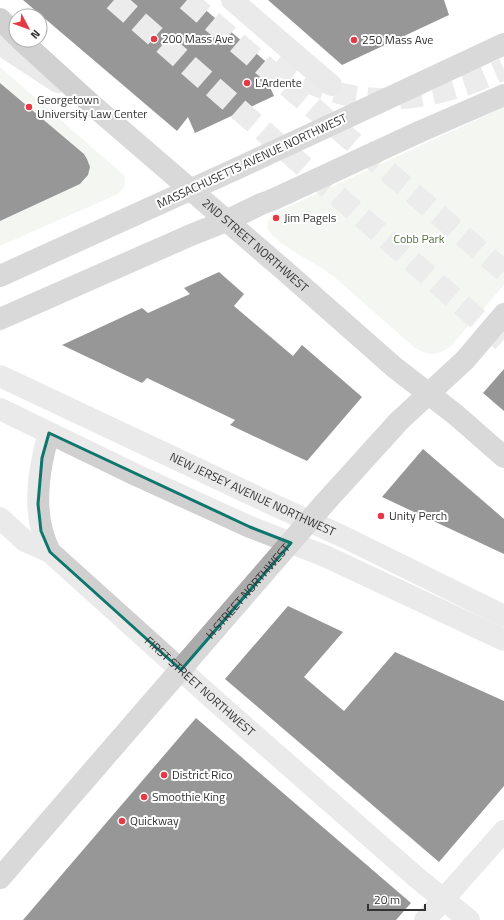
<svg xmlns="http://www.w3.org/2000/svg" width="504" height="920" viewBox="0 0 504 920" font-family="'Titillium Web',sans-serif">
  <rect width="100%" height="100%" fill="#fff"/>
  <path fill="#e6ecdf" d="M0,67L125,176V186L118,194L0,246V221L80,184C91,176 92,164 84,154L0,83Z
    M504,107V285L451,346C438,356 429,356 415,348L333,276C312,260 285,251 268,230C267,223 268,219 273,214Z"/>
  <path fill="#1a1a1a" d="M23,0H194L279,73L269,85L274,96L195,133L188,117L177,131Z
    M268,0H444L449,15L342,65Z
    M0,83L84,154L87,159L90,167L88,175L80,184L0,221Z
    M219,272L244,294L234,306L293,356L302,345L362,397L307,461L230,425L235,420L147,378L142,383L62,345L142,308L148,313L190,294L184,288Z
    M504,369V411L483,393Z
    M423,449L504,519V554L382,497Z
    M288,606L343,632L304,677L344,711L395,652L504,701V786L439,862L225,679Z
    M196,718L411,903L396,920H23Z"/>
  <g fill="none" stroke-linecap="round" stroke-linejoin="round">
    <path stroke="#d6d6d6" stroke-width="22" stroke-dasharray="22 11" stroke-linecap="butt" d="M114,0L504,342
      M187,0L504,271
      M277,61C288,70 300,78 313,84C375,112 445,97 504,69"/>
    <g stroke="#d0d0d0" stroke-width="22">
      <path d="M232,0L331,85"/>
      <path d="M0,42L9,50L58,82"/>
      <path id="s1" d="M0,376L274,505L344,537L504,616"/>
      <path d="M0,409L136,475L250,527L325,556L504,640"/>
      <path id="s2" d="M49,433C38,471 31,515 50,552L212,698L416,877L469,920"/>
      <path d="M0,518L25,541L50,552"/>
      <path d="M425,920L504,831"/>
    </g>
    <g stroke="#ababab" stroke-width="22">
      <path d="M380,102L504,44"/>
      <path id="s3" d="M90,103L284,270L394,367L456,415L504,457"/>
      <path d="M419,132L504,95"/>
      <path d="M0,276L236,169"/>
      <path d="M0,319L191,235L226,221L261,204L272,200"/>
      <path id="s4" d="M0,878L322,506L399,421L465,360L504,314"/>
    </g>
    <path stroke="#9a9a9a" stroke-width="22" d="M0,19L16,35
      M21,40L90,103"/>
    <path stroke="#ababab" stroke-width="22" d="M236,169L380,102
      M272,200L419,132"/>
  </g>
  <path d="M0 0H504V920H0ZM49,433L250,527L291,543L181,670L50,552L41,531L38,504L42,458Z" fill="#fff" fill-opacity=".55" fill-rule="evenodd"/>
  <path fill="none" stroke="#0f766e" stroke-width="3" stroke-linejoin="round" d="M49,433L250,527L291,543L181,670L50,552L41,531L38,504L42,458Z"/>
  <g fill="#e63946" stroke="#fff" stroke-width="1.5">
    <circle cx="154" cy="39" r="4"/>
    <circle cx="354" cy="40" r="4"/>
    <circle cx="247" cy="83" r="4"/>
    <circle cx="29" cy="107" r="4"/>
    <circle cx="276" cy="218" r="4"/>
    <circle cx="381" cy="516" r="4"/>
    <circle cx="164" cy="775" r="4"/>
    <circle cx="144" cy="797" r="4"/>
    <circle cx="122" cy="821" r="4"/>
  </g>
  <g text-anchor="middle" stroke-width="4" stroke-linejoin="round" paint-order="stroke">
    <g font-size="12" fill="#333" stroke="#fff" text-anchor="start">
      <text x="162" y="43">200 Mass Ave</text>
      <text x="362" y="44">250 Mass Ave</text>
      <text x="255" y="87">L'Ardente</text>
      <text x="37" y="104">Georgetown<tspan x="37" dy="14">University Law Center</tspan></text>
      <text x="284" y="222">Jim Pagels</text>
      <text x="389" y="520">Unity Perch</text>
      <text x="172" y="779">District Rico</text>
      <text x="152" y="801">Smoothie King</text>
      <text x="130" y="825">Quickway</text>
    </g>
    <g font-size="12" fill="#333" stroke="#fff">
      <text transform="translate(252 161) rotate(-25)" y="4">MASSACHUSETTS AVENUE NORTHWEST</text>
      <text dy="4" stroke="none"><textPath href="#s3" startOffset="218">2ND STREET NORTHWEST</textPath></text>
      <text dy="4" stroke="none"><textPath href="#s1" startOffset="279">NEW JERSEY AVENUE NORTHWEST</textPath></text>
      <text dy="4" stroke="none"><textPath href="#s4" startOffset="379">H STREET NORTHWEST</textPath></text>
      <text dy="4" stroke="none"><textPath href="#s2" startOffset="323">FIRST STREET NORTHWEST</textPath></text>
    </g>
    <g font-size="12" fill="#56703f" stroke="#fff">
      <text x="419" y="243">Cobb Park</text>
    </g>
  </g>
  <g transform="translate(28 28) rotate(131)"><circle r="19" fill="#ffffff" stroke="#adadad"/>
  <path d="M0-3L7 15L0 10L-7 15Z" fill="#e63946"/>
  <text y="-6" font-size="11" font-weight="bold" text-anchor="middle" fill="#333333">N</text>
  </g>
  <path d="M368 904v6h57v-6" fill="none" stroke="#333333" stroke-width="2"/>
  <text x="374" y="904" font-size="12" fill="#333333" stroke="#ffffff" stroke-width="3" paint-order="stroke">20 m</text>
</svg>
